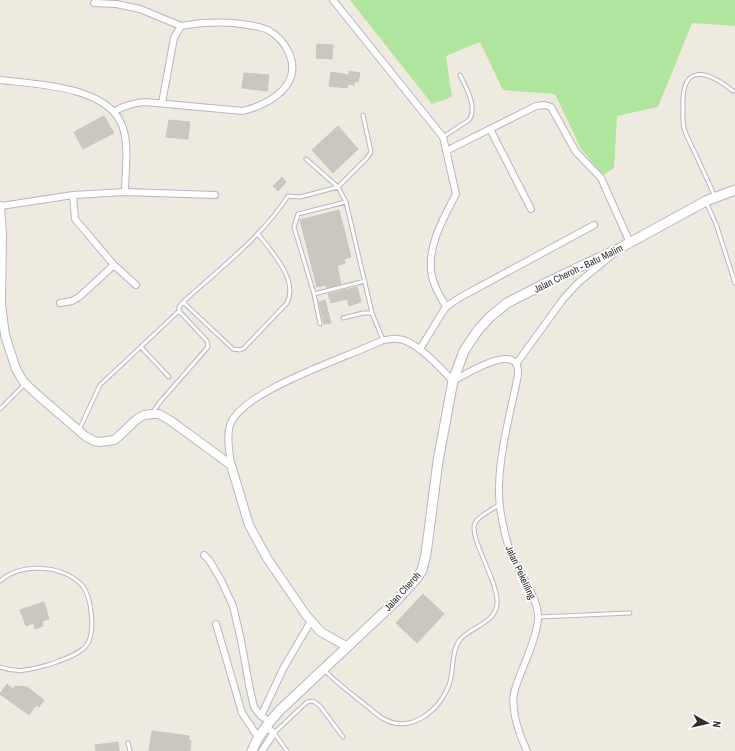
<svg xmlns="http://www.w3.org/2000/svg" width="735" height="751" viewBox="0 0 735 751" font-family="'Archivo Narrow',sans-serif">
  <rect width="100%" height="100%" fill="#efeae0"/>
  <path fill="#b0e59d" d="M350,0H735V26L692,23L658,107L617,116L614,168L603,175L581,149L555,94L503,90L480,42L446,56L452,97L432,104Z"/>
  <path fill="#cbc6bf" stroke="#cbc6b9" d="M317,44L333,45L332,59L316,58Z
    M349,71L360,73L358,82L355,81L354,85L348,84L347,88L329,86L331,72L349,75Z
    M244,73L269,75L267,91L242,88Z
    M104,116L114,133L83,149L74,132Z
    M169,120L190,122L188,139L166,137Z
    M338,126L358,149L333,173L312,150Z
    M282,177L286,182L278,191L273,186Z
    M339,210L351,257L344,259L345,263L337,266L341,284L327,288L326,285L317,287L300,220Z
    M357,287L361,302L349,306L347,299L331,303L328,294Z
    M325,300L331,323L324,324L319,302Z
    M423,594L444,614L417,643L396,623Z
    M44,602L49,619L42,621L43,626L35,629L34,623L26,626L20,610Z
    M7,684L13,689L15,686L27,687L44,700L39,707L36,705L29,715L0,694Z
    M152,731L189,736V740L191,741L190,751H149Z
    M118,742L119,751H96L95,745Z"/>
  <g fill="none" stroke-linecap="round" stroke-linejoin="round">
    <defs>
      <path id="service" d="M363,115L371,152L367,158L338,187L346,202L372,313L383,340
        M443,137L469,120C478,107 466,88 460,75
        M306,159L338,187
        M714,195C708,180 701,166 694,151C691,144 687,138 685,131C682,124 683,115 683,107C681,62 708,71 733,91
        M346,202L298,214L294,227L314,294L365,281
        M706,202L716,224L735,283
        M314,294L320,324
        M183,302L233,349L240,350L244,348L287,303C299,280 271,251 258,234
        M343,318L363,313H372
        M141,347L169,377
        M0,409L24,385
        M153,412L160,402L208,347L207,341L179,311V307L183,302C219,269 261,238 288,196L300,197L338,187
        M79,430L100,385L179,311
        M0,581C22,562 62,565 82,585C92,597 96,634 86,646C78,655 62,660 51,664C32,669 19,674 0,667
        M539,617L630,613
        M324,670C338,684 353,695 368,707C373,711 377,715 382,718C410,735 439,711 449,685C454,673 451,652 459,641C469,627 495,624 497,604C499,582 468,537 475,523C479,515 492,510 499,505
        M128,743L130,751
        M287,751L274,733L307,702L313,701L320,706L343,737"/>
      <path id="minor" d="M333,0L443,137L456,194C443,219 426,248 432,276C434,288 441,297 446,307
        M94,3L116,4L140,9L181,26
        M0,80C35,84 105,86 121,123C130,141 125,172 125,192
        M115,111C125,105 134,103 145,102L243,111C270,104 303,85 289,53C285,44 277,35 268,30C262,27 255,26 248,25C225,21 204,22 181,26L174,38L162,103
        M490,129L531,209
        M446,151L536,106L545,105L551,107L576,152L601,178L630,243
        M73,195L75,219L114,265L136,285
        M1,206L73,195L125,192L215,195
        M60,303L72,301L79,297L114,265
        M420,349L442,313L446,307L459,298L594,225
        M516,364L564,298L579,282L616,252
        M231,465C230,453 226,437 230,425C242,390 349,357 383,340C388,340 393,338 398,339C416,340 441,369 453,381C466,374 521,339 518,375C511,411 500,449 499,486C498,505 503,527 508,545C514,567 537,594 538,615C539,624 535,635 532,644C527,660 518,677 514,693C511,710 519,735 527,751
        M204,555L209,560L221,580L233,606L241,640L249,685L254,707L261,716L269,721
        M216,624L242,713L258,737
        M261,716L283,669L311,621
        M262,751L274,733L266,727"/>
      <path id="tertiary" d="M0,206L2,234L1,305L5,335L16,369L23,381L33,391L85,436L94,441L100,442L114,440L118,437L137,419L144,415L152,414H159L171,421L231,465L249,525L267,558L306,615L321,632L346,646"/>
      <path id="secondary" d="M252,751C258,735 269,722 280,710L396,601L417,578L422,570L426,554L438,461L453,381L464,351L478,330L490,317L507,303L550,281L620,248L706,201L735,190"/>
    </defs>
    <use href="#service" stroke="#b4b5c1" stroke-width="5"/>
    <use href="#minor" stroke="#b4b5c1" stroke-width="8"/>
    <use href="#tertiary" stroke="#b4b5c1" stroke-width="10"/>
    <use href="#secondary" stroke="#b4b5c1" stroke-width="11"/>
    <use href="#service" stroke="#fff" stroke-width="3"/>
    <use href="#minor" stroke="#fff" stroke-width="6"/>
    <use href="#tertiary" stroke="#fff" stroke-width="8"/>
    <use href="#secondary" stroke="#fff" stroke-width="9"/>
  </g>
  <g text-anchor="middle" stroke-width="3.5" stroke-linejoin="round" paint-order="stroke">
    <g font-size="10" fill="#2e2e2e" stroke="#fff">
      <text transform="translate(578 268) rotate(-26)" y="4">Jalan Cheroh - Batu Malim</text>
      <text transform="translate(521 572) rotate(65)" y="4">Jalan Pekeliling</text>
      <text transform="translate(402 591) rotate(-48)" y="4">Jalan Cheroh</text>
    </g>
  </g>
  <g transform="translate(707 723) rotate(98)" stroke="#ffffff" stroke-width="3" paint-order="stroke">
  <path d="M0-3L7 15L0 10L-7 15Z" fill="#2e2e2e"/>
  <text y="-6" font-size="11" font-weight="bold" text-anchor="middle" fill="#2e2e2e">N</text>
  </g>
</svg>
